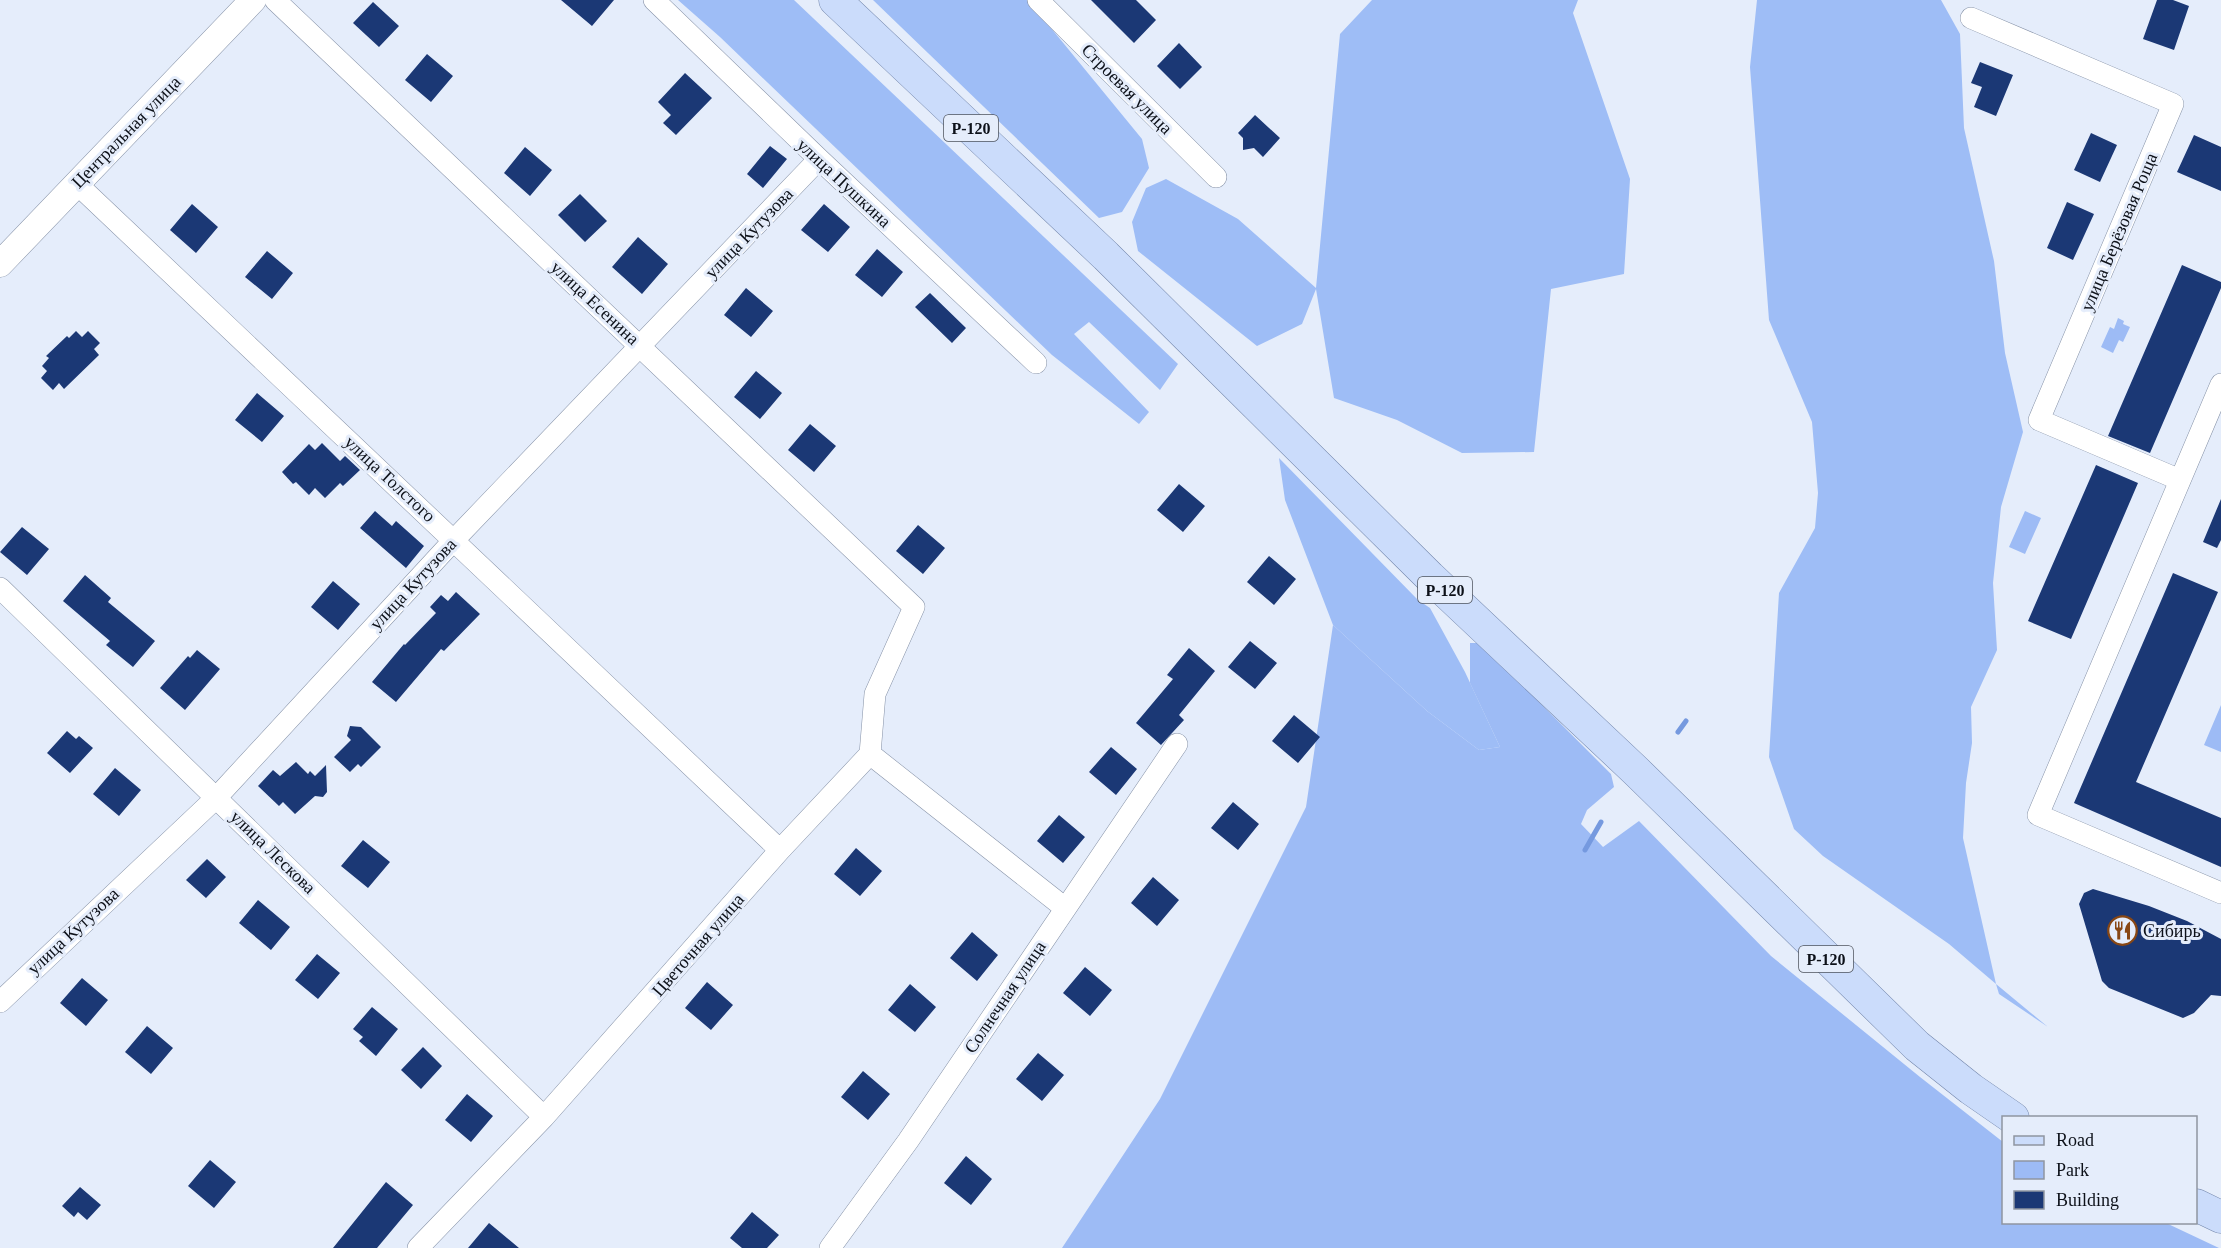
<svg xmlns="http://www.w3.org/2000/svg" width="2221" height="1248" viewBox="0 0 2221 1248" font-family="Georgia,serif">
  <rect width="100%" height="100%" fill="#e5edfb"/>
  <path fill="#9dbbf5" d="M2118,318L2124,321L2123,324L2130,327L2123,342L2119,340L2113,353L2101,347L2110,327L2114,329Z
    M2025,511L2041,518L2025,554L2009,547Z
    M1333,625L1427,711L1479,750L1500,747L1470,683V643H1480L1611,774L1614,787L1587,810L1581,824L1603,847L1639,821L1771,956L1920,1077L2003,1142L2004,1222L2166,1223L2219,1248H1062L1160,1099L1306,807Z
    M2221,705V752L2204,745Z"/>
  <path fill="#9ebdf6" d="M678,0H794L1178,364L1160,390L1089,322L1074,334L1149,412L1139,424L1052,355L720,37Z
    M873,0H1028L1142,139L1149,168L1122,212L1099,218Z
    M1372,0H1578L1573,13L1630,179L1624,274L1551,289L1534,452L1462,453L1397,420L1334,398L1316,289L1302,324L1257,346L1138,251L1132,222L1146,188L1166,179L1238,219L1316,288L1340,34Z
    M1757,0H1941L1960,34L1964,128L1994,261L2005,353L2023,432L2001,507L1993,583L1997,650L1971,707L1972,743L1966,783L1963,838L1996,984L2048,1027L1999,994L1996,984L1949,944L1823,856L1794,829L1769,757L1779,593L1815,528L1818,493L1812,422L1769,320L1750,67Z
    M1279,458L1418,600L1430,608L1465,672L1500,747L1479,750L1427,711L1333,625L1285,500Z"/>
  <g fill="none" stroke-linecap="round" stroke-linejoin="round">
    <path stroke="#7599df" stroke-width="5" d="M1678,732L1686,721
      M1585,850L1601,822"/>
  </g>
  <path fill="#1b3875" d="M561,0H614L592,26Z
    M1091,0H1136L1156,20L1134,43Z
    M2157,0H2173L2189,6L2174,50L2143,39Z
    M373,2L399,26L379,47L353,23Z
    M1179,43L1202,67L1180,89L1157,66Z
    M427,54L453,76L431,102L405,80Z
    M1980,62L2013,75L1996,116L1974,107L1982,87L1971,83Z
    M685,73L712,98L676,135L663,123L671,115L658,102Z
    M1255,115L1280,138L1263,157L1254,148L1243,150V138L1238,133Z
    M2091,133L2117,145L2100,182L2074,170Z
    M2194,135L2221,147V191L2177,172Z
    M770,146L787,159L763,188L747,174Z
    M525,147L552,170L530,196L504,173Z
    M580,194L607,221L585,242L558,215Z
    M2067,202L2094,214L2073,260L2047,248Z
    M192,204L218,227L196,253L170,230Z
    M824,204L850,227L828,252L801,230Z
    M638,237L668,264L642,294L612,267Z
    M877,249L903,272L882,297L855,275Z
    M267,251L293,273L272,299L245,277Z
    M2182,265L2221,282V288L2150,453L2108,436Z
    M746,288L773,311L751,337L724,315Z
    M930,293L966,328L952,343L915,307Z
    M76,331L82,337L88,331L100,343L94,349L99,355L64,389L59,383L53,390L41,378L47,371L42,366L49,358L46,356L67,336L69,338Z
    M756,371L782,393L760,419L734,397Z
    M257,393L284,416L262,442L235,420Z
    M810,424L836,446L814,472L788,450Z
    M322,443L340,461L345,456L360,470L343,486L340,483L325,498L315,488L309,495L296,482L293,484L282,472L309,444L315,450Z
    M2096,465L2138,483L2071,639L2028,621Z
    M1179,484L1205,506L1183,532L1157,510Z
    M2221,499V540L2217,548L2203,542Z
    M375,511L392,526L396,521L424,546L406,568L360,528Z
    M918,525L945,548L923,574L896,551Z
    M22,527L49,549L27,575L0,552Z
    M1269,556L1296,579L1274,605L1247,582Z
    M2173,573L2218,592L2136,782L2221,818V867L2074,803Z
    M85,575L111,598L108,602L155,641L133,667L106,645L110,641L63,601Z
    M333,581L360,604L338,630L311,607Z
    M456,592L480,614L444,651L441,649L396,702L372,682L404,644L405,645L436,613L430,607L441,595L448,601Z
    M1250,641L1277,663L1255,689L1228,667Z
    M1189,648L1215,671L1179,715L1184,720L1161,745L1136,723L1173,679L1167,675Z
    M197,650L220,669L185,710L160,688L188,656L190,658Z
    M1294,715L1320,737L1298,763L1272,741Z
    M350,726L361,727L381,747L361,767L358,764L350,772L334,757L351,740L347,736Z
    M67,731L76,739L79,736L93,748L70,773L47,753Z
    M1111,747L1137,769L1116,795L1089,772Z
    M296,762L308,774L310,771L315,776L326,765L327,792L323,797L315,796L295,814L283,802L279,806L258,786L273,770L280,776Z
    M115,768L141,790L119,816L93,794Z
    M1233,802L1259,824L1238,850L1211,828Z
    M1059,815L1085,837L1063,863L1037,841Z
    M363,840L390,862L368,888L341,866Z
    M856,848L882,871L860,896L834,874Z
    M207,859L226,877L206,898L186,880Z
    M1153,877L1179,900L1157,926L1131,903Z
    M2093,889L2149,906L2187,921L2221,939V996L2211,995L2194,1013L2183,1018L2109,988L2102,981L2079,904L2084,893Z
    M258,900L290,927L271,950L239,923Z
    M972,932L998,955L977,981L950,958Z
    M317,954L340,973L318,999L295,980Z
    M1085,967L1112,990L1090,1016L1063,993Z
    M82,978L108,1000L86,1026L60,1003Z
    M707,982L733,1005L711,1030L685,1008Z
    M910,984L936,1007L915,1032L888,1010Z
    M372,1007L398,1029L376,1056L359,1041L363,1037L353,1029Z
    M147,1026L173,1048L151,1074L125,1052Z
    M423,1047L442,1066L421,1089L401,1070Z
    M1038,1053L1064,1075L1042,1101L1016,1079Z
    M863,1071L890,1094L868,1120L841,1097Z
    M467,1094L493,1116L471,1142L445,1120Z
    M966,1156L992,1179L971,1205L944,1183Z
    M210,1160L236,1182L214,1208L188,1186Z
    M386,1182L413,1205L377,1248H333Z
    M80,1187L101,1205L87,1220L78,1212L74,1217L62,1206Z
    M752,1212L779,1235L767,1248H742L730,1238Z
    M489,1223L519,1248H468Z"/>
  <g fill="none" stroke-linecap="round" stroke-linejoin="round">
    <defs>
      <path id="minor" d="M275,0L914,607L875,694L870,754L780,850L544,1117L418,1248
        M654,0L819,159L1036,363
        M1038,0L1216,177
        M1971,18L2173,104L2039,420L2180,480
        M77,184L780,850
        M2221,384L2038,815L2221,893
        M0,588L544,1117
        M870,754L1065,908
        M0,1002L217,797L454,540L819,159
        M830,1248L908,1141L1177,744"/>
      <path id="tertiary" d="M0,264L253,0"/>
      <path id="primary" d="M835,0L1106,256L1430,577L1636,771L1917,1046L1971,1089L2013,1118
        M2196,1205L2221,1217"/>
    </defs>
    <use href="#minor" stroke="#8793a8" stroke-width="22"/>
    <use href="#tertiary" stroke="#8793a8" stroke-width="27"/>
    <use href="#primary" stroke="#7285aa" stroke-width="33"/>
    <use href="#minor" stroke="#fff" stroke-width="21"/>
    <use href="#tertiary" stroke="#fff" stroke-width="26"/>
    <use href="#primary" stroke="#cbdcfb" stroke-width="32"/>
  </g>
  <defs>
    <symbol id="restaurant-ring" viewBox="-11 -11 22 22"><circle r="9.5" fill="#e5edfb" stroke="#884714" stroke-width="1.5"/><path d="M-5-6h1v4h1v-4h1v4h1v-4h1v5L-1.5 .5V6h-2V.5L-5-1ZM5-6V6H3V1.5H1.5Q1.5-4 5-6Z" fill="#884714"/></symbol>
  </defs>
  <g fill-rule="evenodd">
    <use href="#restaurant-ring" x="2106" y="914" width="33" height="33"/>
  </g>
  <g text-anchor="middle" stroke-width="6" stroke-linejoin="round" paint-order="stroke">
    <g fill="#e5edfb" stroke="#4e535d" stroke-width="1.5">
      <rect x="944" y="115" width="54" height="26" rx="4.5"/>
      <rect x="1418" y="577" width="54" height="26" rx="4.5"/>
      <rect x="1799" y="946" width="54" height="26" rx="4.5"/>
    </g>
    <g font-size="16" font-weight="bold" fill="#0d1119">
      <text x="971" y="134">Р-120</text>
      <text x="1445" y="596">Р-120</text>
      <text x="1826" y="965">Р-120</text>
    </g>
    <g font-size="18" fill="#0d1119" stroke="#e5edfb">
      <text transform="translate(1127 89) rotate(45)" y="6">Строевая улица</text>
      <text transform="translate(126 132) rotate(-46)" y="6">Центральная улица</text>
      <text transform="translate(844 183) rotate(43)" y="6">улица Пушкина</text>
      <text transform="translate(2119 232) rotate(-67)" y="6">улица Берёзовая Роща</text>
      <text transform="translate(749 233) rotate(-46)" y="6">улица Кутузова</text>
      <text transform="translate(595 303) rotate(43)" y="6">улица Есенина</text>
      <text transform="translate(390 479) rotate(43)" y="6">улица Толстого</text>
      <text transform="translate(413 584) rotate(-47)" y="6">улица Кутузова</text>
      <text transform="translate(273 852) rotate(44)" y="6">улица Лескова</text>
      <text transform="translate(73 931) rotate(-43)" y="6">улица Кутузова</text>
      <text transform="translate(698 945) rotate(-49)" y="6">Цветочная улица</text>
      <text transform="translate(1005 997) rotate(-56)" y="6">Солнечная улица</text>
    </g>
    <g font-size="18" fill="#0d1119" stroke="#e5edfb" text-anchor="start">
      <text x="2143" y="937">Сибирь</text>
    </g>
  </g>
  <rect x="2002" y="1116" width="195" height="108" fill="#e5edfb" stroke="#8f95a1" stroke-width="1.5"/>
  <rect x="2014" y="1136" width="30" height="9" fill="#cbdcfb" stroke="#8f95a1" stroke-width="1.5"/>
  <text x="2056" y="1146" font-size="18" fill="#0d1119">Road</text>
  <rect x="2014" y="1161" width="30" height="18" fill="#9dbbf5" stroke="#8f95a1" stroke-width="1.5"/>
  <text x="2056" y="1176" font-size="18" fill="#0d1119">Park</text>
  <rect x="2014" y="1191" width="30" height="18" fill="#1b3875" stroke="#8f95a1" stroke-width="1.5"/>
  <text x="2056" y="1206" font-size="18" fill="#0d1119">Building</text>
</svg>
